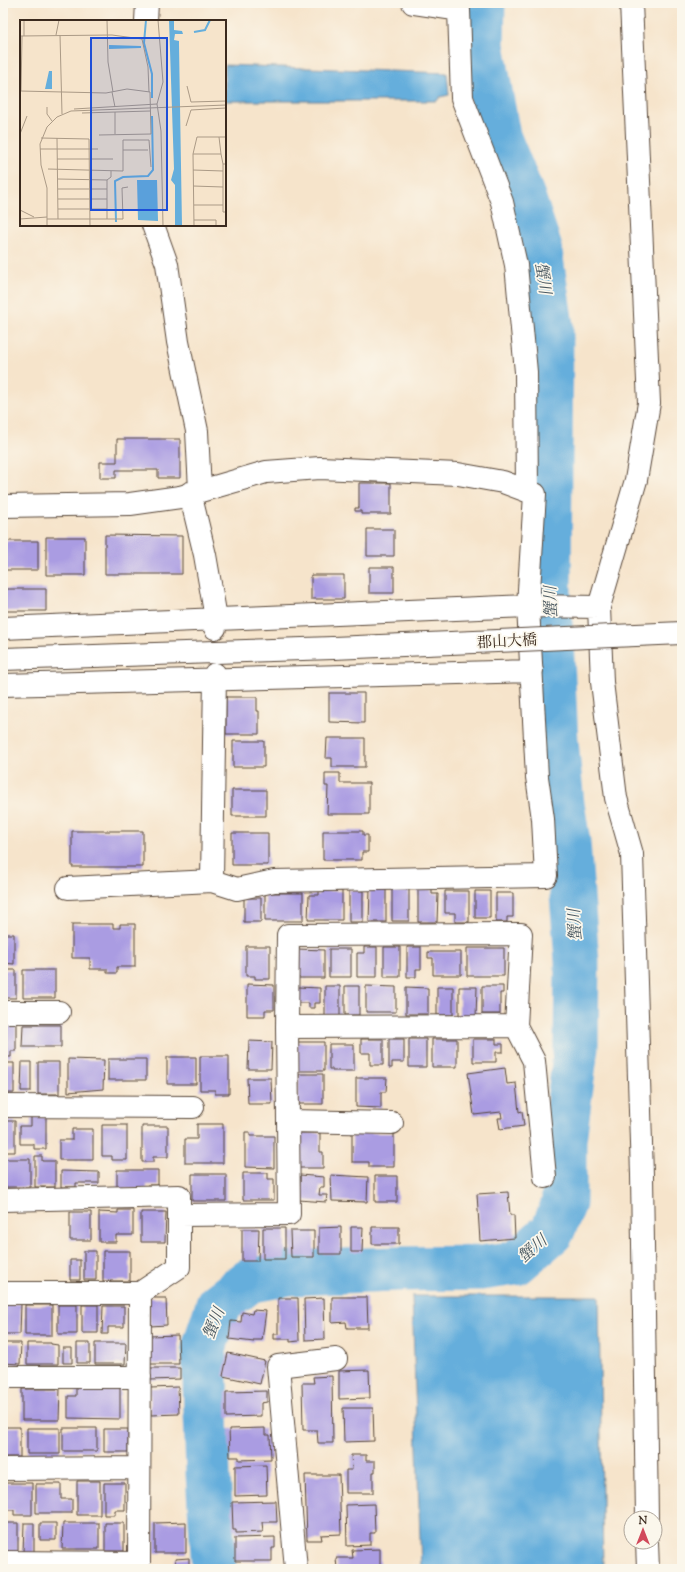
<svg xmlns="http://www.w3.org/2000/svg" width="685" height="1572" viewBox="0 0 685 1572" font-family="'Sorts Mill Goudy','Noto Serif JP',serif">
  <rect width="100%" height="100%" fill="#fbf7ec"/>
  <filter id="ink" filterUnits="userSpaceOnUse"><feTurbulence type="fractalNoise" baseFrequency=".025" numOctaves="2"/><feDisplacementMap in="SourceGraphic" scale="8" xChannelSelector="R" yChannelSelector="G"/><feConvolveMatrix kernelMatrix="1 2 1 2 8 2 1 2 1" color-interpolation-filters="sRGB"/></filter>
  <filter id="wash" filterUnits="userSpaceOnUse"><feTurbulence type="fractalNoise" baseFrequency=".012" numOctaves="4" result="noise"/><feDisplacementMap in="SourceGraphic" scale="16" xChannelSelector="R" yChannelSelector="G"/><feGaussianBlur stdDeviation="0.9" result="paint"/><feColorMatrix in="noise" values="0 0 0 0 0 0 0 0 0 0 0 0 0 0 0 0 0 1.4 0 .05"/><feComposite in="paint" operator="in"/></filter>
  <g filter="url(#wash)">
    <rect width="100%" height="100%" fill="#f6e4cb"/>
    <path fill="#65aedc" stroke="#506c7d" d="M225,65L447,73L449,95L440,97L437,101H225Z
      M412,1296H599L603,1569H421Z"/>
    <g fill="none" stroke-linecap="round" stroke-linejoin="round">
      <path stroke="#65aedc" stroke-width="45" d="M214,1569L208,1474L204,1348L218,1305L249,1281L289,1273L396,1269L481,1268L516,1263L552,1232L564,1203V1140L576,1048L577,961L568,842L562,804L556,741L549,597L551,326L539,245L523,197L498,136L482,45L483,3"/>
    </g>
    <g id="blocks">
      <path fill="#aa9ce2" d="M117,439H180V478H158V470H116V478H100V462H117Z
        M359,483H391V514H361V511H355V508H359Z
        M367,529H394V556H367Z
        M105,535L182,536V574H105Z
        M46,537H85V575H46Z
        M3,541H38V570H3Z
        M369,567H394V593H369Z
        M311,575H344V599H311Z
        M3,589H46V611H3Z
        M329,693H364V723L329,722Z
        M226,697H257V711H259V734H226Z
        M327,738H365V767H332V758H326Z
        M233,741H264V767H233Z
        M325,773H340V783H369V814H327L328,786H325Z
        M232,790H266V816H232Z
        M72,831H143V867H72Z
        M323,831H363V835H368V852H362V860H323Z
        M232,833H268V865H232Z
        M370,889H386V922H369Z
        M392,889H409V921H392Z
        M418,889H432V894H438L437,922H418Z
        M349,890L363,891V922H349Z
        M319,891H342V920H308L309,895H319Z
        M445,891H469V922H455V913H445Z
        M475,891H490V918H475Z
        M265,893H303V921H265Z
        M496,893H513V917H507V922H496Z
        M244,898H261V922H244Z
        M72,924H113V928H120V924H135V967H117V973H107V969H90V958H72Z
        M3,934H14V964L3,963Z
        M246,946H270V979H255V976H246Z
        M364,947H377V977H357V953H364Z
        M384,947H400V977H384Z
        M407,947H421V969H416V977H407Z
        M467,948H504V976H467Z
        M298,949L324,950V978H297Z
        M329,949H351V977H329Z
        M428,952H461V975H433V958H428Z
        M3,970H16V998H3Z
        M23,970H55V998H23Z
        M247,984L274,985V1010H265V1016H247Z
        M325,986H340V1016H325Z
        M345,986H359V1015H345Z
        M366,986L396,987V1012H366Z
        M482,986H503V993H500V1014H482Z
        M298,987L320,988V1003H314V1008H309V1003H298Z
        M406,987L428,988V1014H406Z
        M437,987H453V1015H437Z
        M459,987H477L476,1017H459Z
        M3,1023H16V1051H11V1057H7V1053H3Z
        M23,1025H61V1047H22Z
        M361,1039H383V1065H370V1053H361Z
        M389,1039H404V1062H392V1068H389Z
        M409,1039H426V1067H409Z
        M432,1039H457V1067H432Z
        M473,1039H496V1044H503V1052H496V1062H473Z
        M249,1041L272,1042L271,1069H248Z
        M297,1042H324V1071H297Z
        M329,1044H354V1071H332V1069H329Z
        M200,1056H229V1094H215V1090H200Z
        M167,1057H196V1084H167Z
        M68,1059L104,1060L103,1089L68,1092Z
        M108,1059H146V1080H108Z
        M22,1062H31V1091H21Z
        M38,1062H59V1094H38Z
        M3,1063H14V1093H3Z
        M505,1068L507,1084L516,1083L519,1112L522,1111L524,1126L500,1129L498,1118H502L501,1112L474,1115L468,1073Z
        M299,1074H323V1104H298Z
        M247,1078H271L272,1104H248Z
        M356,1078H387L386,1092H381V1108L356,1107Z
        M31,1117H46V1149H34V1144H20V1126H31Z
        M3,1121H15V1152H3Z
        M197,1124H223V1163H185V1139H197Z
        M102,1125H127V1160H112V1156H102Z
        M142,1126H168V1157H153V1162H142Z
        M72,1129H93V1160H59V1140H72Z
        M245,1132H250V1136H274V1168L245,1167Z
        M299,1133H320V1152H323V1168H299Z
        M352,1133H394V1167H369V1162H352Z
        M35,1156H42V1161H55V1187H35Z
        M3,1159H30V1187H3Z
        M117,1170H158V1185H147V1189H117Z
        M61,1171L99,1172V1183H76V1187H61Z
        M243,1173H268V1179H274V1200H243Z
        M192,1174H226V1201H192Z
        M300,1175L324,1177V1187H320L319,1195H327L326,1202L299,1200Z
        M331,1175L368,1177L367,1202L332,1201Z
        M375,1176H397V1202H375Z
        M508,1192L510,1215H514L515,1238L480,1241L477,1194Z
        M118,1210H133V1235H116V1242H99V1212L118,1213Z
        M70,1212H91V1240H70Z
        M141,1212H166L165,1242H141Z
        M341,1227V1254H319V1228Z
        M351,1227H363L362,1252H351Z
        M372,1227H399V1244H372Z
        M263,1228H285V1259H263Z
        M242,1229H259L258,1261H242Z
        M290,1231H314V1257H291Z
        M84,1251H96V1280H84Z
        M103,1251H130V1281H103Z
        M70,1260H80V1280H70Z
        M332,1297H367L368,1328H347L346,1322L332,1323Z
        M149,1298H166L167,1325L150,1326Z
        M278,1298H298L299,1341L290,1342V1339H274V1334H278Z
        M324,1298L325,1339L305,1340L304,1299Z
        M3,1304H21L20,1334H3Z
        M25,1305H52V1335H25Z
        M58,1305H77V1334H58Z
        M82,1305H98V1333H82Z
        M103,1306H124V1327H108V1334H102Z
        M253,1310L266,1311L262,1340H254V1342L229,1339L231,1321L241,1322L242,1312L252,1314Z
        M178,1335L179,1364H149V1336Z
        M3,1343H21L20,1364L3,1363Z
        M27,1343H51V1344L58,1345V1364H27Z
        M77,1343H90V1363H77Z
        M95,1343H126L125,1364H95Z
        M63,1348H72V1363H63Z
        M228,1353L265,1361L260,1384L223,1376Z
        M149,1368H180V1379L150,1380Z
        M369,1370L370,1398L339,1399V1371Z
        M332,1376L333,1443H318L317,1430H303L302,1383H314L313,1377Z
        M178,1387L179,1414L151,1415L150,1388Z
        M76,1388H120V1419L68,1418V1396H76Z
        M22,1389H60L59,1420H22Z
        M267,1391V1402L261,1403V1416L226,1417V1392Z
        M343,1408H373L374,1441L344,1442Z
        M3,1427H20V1457H3Z
        M27,1428H60V1454H27Z
        M63,1428H97V1451H63Z
        M265,1428V1435H270L271,1459L239,1460V1457H230L229,1429Z
        M104,1429H128V1452H104Z
        M351,1455H366V1461H375V1472H373V1493H346V1470H352Z
        M266,1465L267,1495L235,1496V1466Z
        M305,1475H339L341,1534L321,1535L322,1540H307Z
        M77,1481H100V1515H77Z
        M3,1483H32V1515H14V1510H3Z
        M104,1483H125V1510H115V1515H104Z
        M36,1484H61V1499H72V1513H36Z
        M276,1501L277,1522H262L263,1532L236,1533V1530H233L232,1502Z
        M374,1504L375,1533H370V1545L347,1546L346,1505Z
        M186,1522V1553H155V1523Z
        M3,1523H18V1553H6V1549H3Z
        M24,1523H34V1553H23Z
        M40,1523H56V1540H40Z
        M63,1523H99V1549H62Z
        M105,1523H124V1551H105Z
        M275,1537V1548H272V1561H235V1538Z
        M380,1549V1569H337L336,1558H353L352,1550Z
        M189,1558V1569H176L175,1559Z"/>
    </g>
  </g>
  <g filter="url(#ink)">
    <use href="#blocks" fill-opacity="0" stroke="#574638" stroke-width="1"/>
    <g fill="none" stroke-linecap="round" stroke-linejoin="round">
      <defs>
        <path id="minor" d="M413,3L459,10L462,98L502,202L516,265L526,372L527,491
          M631,3L649,403L636,480L599,607L602,682L616,798L632,854L642,1175L647,1518
          M146,21L147,3
          M153,225L167,264L178,342L197,431L200,490
          M190,493L205,555L216,618L215,628
          M3,506L130,504L180,497L266,472L320,468L458,474L503,482L535,494L528,606L537,777L543,819L546,876L274,881L237,889L212,881L68,888
          M3,628L528,606L599,607
          M3,685L532,671
          M212,881L215,674
          M3,1012H59
          M287,1027L516,1026
          M3,1106L193,1107
          M289,1121L392,1123
          M3,1200L179,1196V1267L140,1293L139,1569
          M180,1215L289,1214L287,1027L288,935L521,934L516,1026L534,1061L545,1177
          M3,1293H140
          M3,1377H140
          M3,1469L139,1468
          M647,1542L648,1569
          M3,1562L139,1563
          M296,1569L278,1366L336,1359"/>
        <path id="tertiary" d="M3,659L333,648"/>
      </defs>
      <use href="#minor" stroke="#574638" stroke-width="24"/>
      <use href="#tertiary" stroke="#574638" stroke-width="24"/>
      <use href="#minor" stroke="#fff" stroke-width="22"/>
      <use href="#tertiary" stroke="#fff" stroke-width="22"/>
      <defs>
        <path id="tertiary-bridge" d="M333,648L682,633"/>
      </defs>
      <use href="#tertiary-bridge" stroke="#574638" stroke-width="24" stroke-linecap="butt"/>
      <use href="#tertiary-bridge" stroke="#fff" stroke-width="22"/>
    </g>
  </g>
  <g text-anchor="middle" stroke-width="3.5" stroke-linejoin="round" paint-order="stroke">
    <g font-size="15" fill="#3b2a1e" stroke="#fbf7ec">
      <text transform="translate(507 641) rotate(-3)" y="5">郡山大橋</text>
    </g>
    <g font-size="16" font-style="italic" fill="#4a5860" stroke="#fbf7ec">
      <text transform="translate(544 278) rotate(82)" y="6">蟹川</text>
      <text transform="translate(550 602) rotate(-92)" y="6">蟹川</text>
      <text transform="translate(574 925) rotate(-94)" y="6">蟹川</text>
      <text transform="translate(532 1248) rotate(-40)" y="6">蟹川</text>
      <text transform="translate(213 1323) rotate(-68)" y="6">蟹川</text>
    </g>
  </g>
  <g transform="translate(20 20)">
    <rect width="206" height="206" fill="#f6e4cb"/>
    <path d="M149,0H154V10L162,11L163,14H155L154,20L159,21V25L162,206H155V165L151,160L154,149ZM89,25L121,26V28L89,29ZM29,51H32V69H25ZM117,160H137L138,201L118,200Z" fill="#65aedc"/>
    <path fill="none" stroke="#65aedc" stroke-width="2" d="M126,0L124,23L132,54V78M174,12L185,10L190,0M96,202L95,161L103,157L128,156L133,150L132,96"/>
    <path fill="none" stroke="#ab9a86" stroke-width="1" d="M87,0L88,42L93,72M138,0L143,62L137,84L141,111L143,206M36,15L39,0M40,15L42,94M0,16L92,15L122,19L128,47L129,72M4,16V0M167,66L171,82L206,81M0,71L86,73L107,69L130,72L131,114L79,115M1,71L2,16M92,72L95,87M27,87V94L32,101M54,89L137,84M62,93L130,91M166,106L171,90L206,88M0,114L7,96M95,114V92M199,117L201,134M21,118L69,119L70,206M37,118L38,199M20,129H78M103,130H128M173,134H201L203,144M37,139H93M206,144H203V192H206M28,149L103,151V120H129L131,147M173,150L203,151M38,159L87,160M173,166L203,167M38,169H87M38,179H87M174,185H203M38,189H87M0,190L14,197M0,199L27,197M27,199H103L102,168L108,167M87,199V160L91,157V151M174,200H196V206M27,206V168L21,145L20,124L27,107L37,97L51,91L206,85M174,206L173,134L177,117H206"/>
    <path fill="#1d4ed8" fill-opacity="0.15" stroke="#1d4ed8" stroke-width="2" d="M71,18H147V190H71Z"/>
    <rect width="206" height="206" fill="none" stroke="#3b2a1e" stroke-width="2"/>
  </g>
  <rect width="685" height="1572" fill="none" stroke="#fbf7ec" stroke-width="16"/>
  <g transform="translate(643 1530)"><circle r="19" fill="#fbf7ec" stroke="#aea59a"/>
  <path d="M0-3L7 15L0 10L-7 15Z" fill="#d1495b"/>
  <text y="-6" font-size="11" font-weight="bold" text-anchor="middle" fill="#3b2a1e">N</text>
  </g>
</svg>
